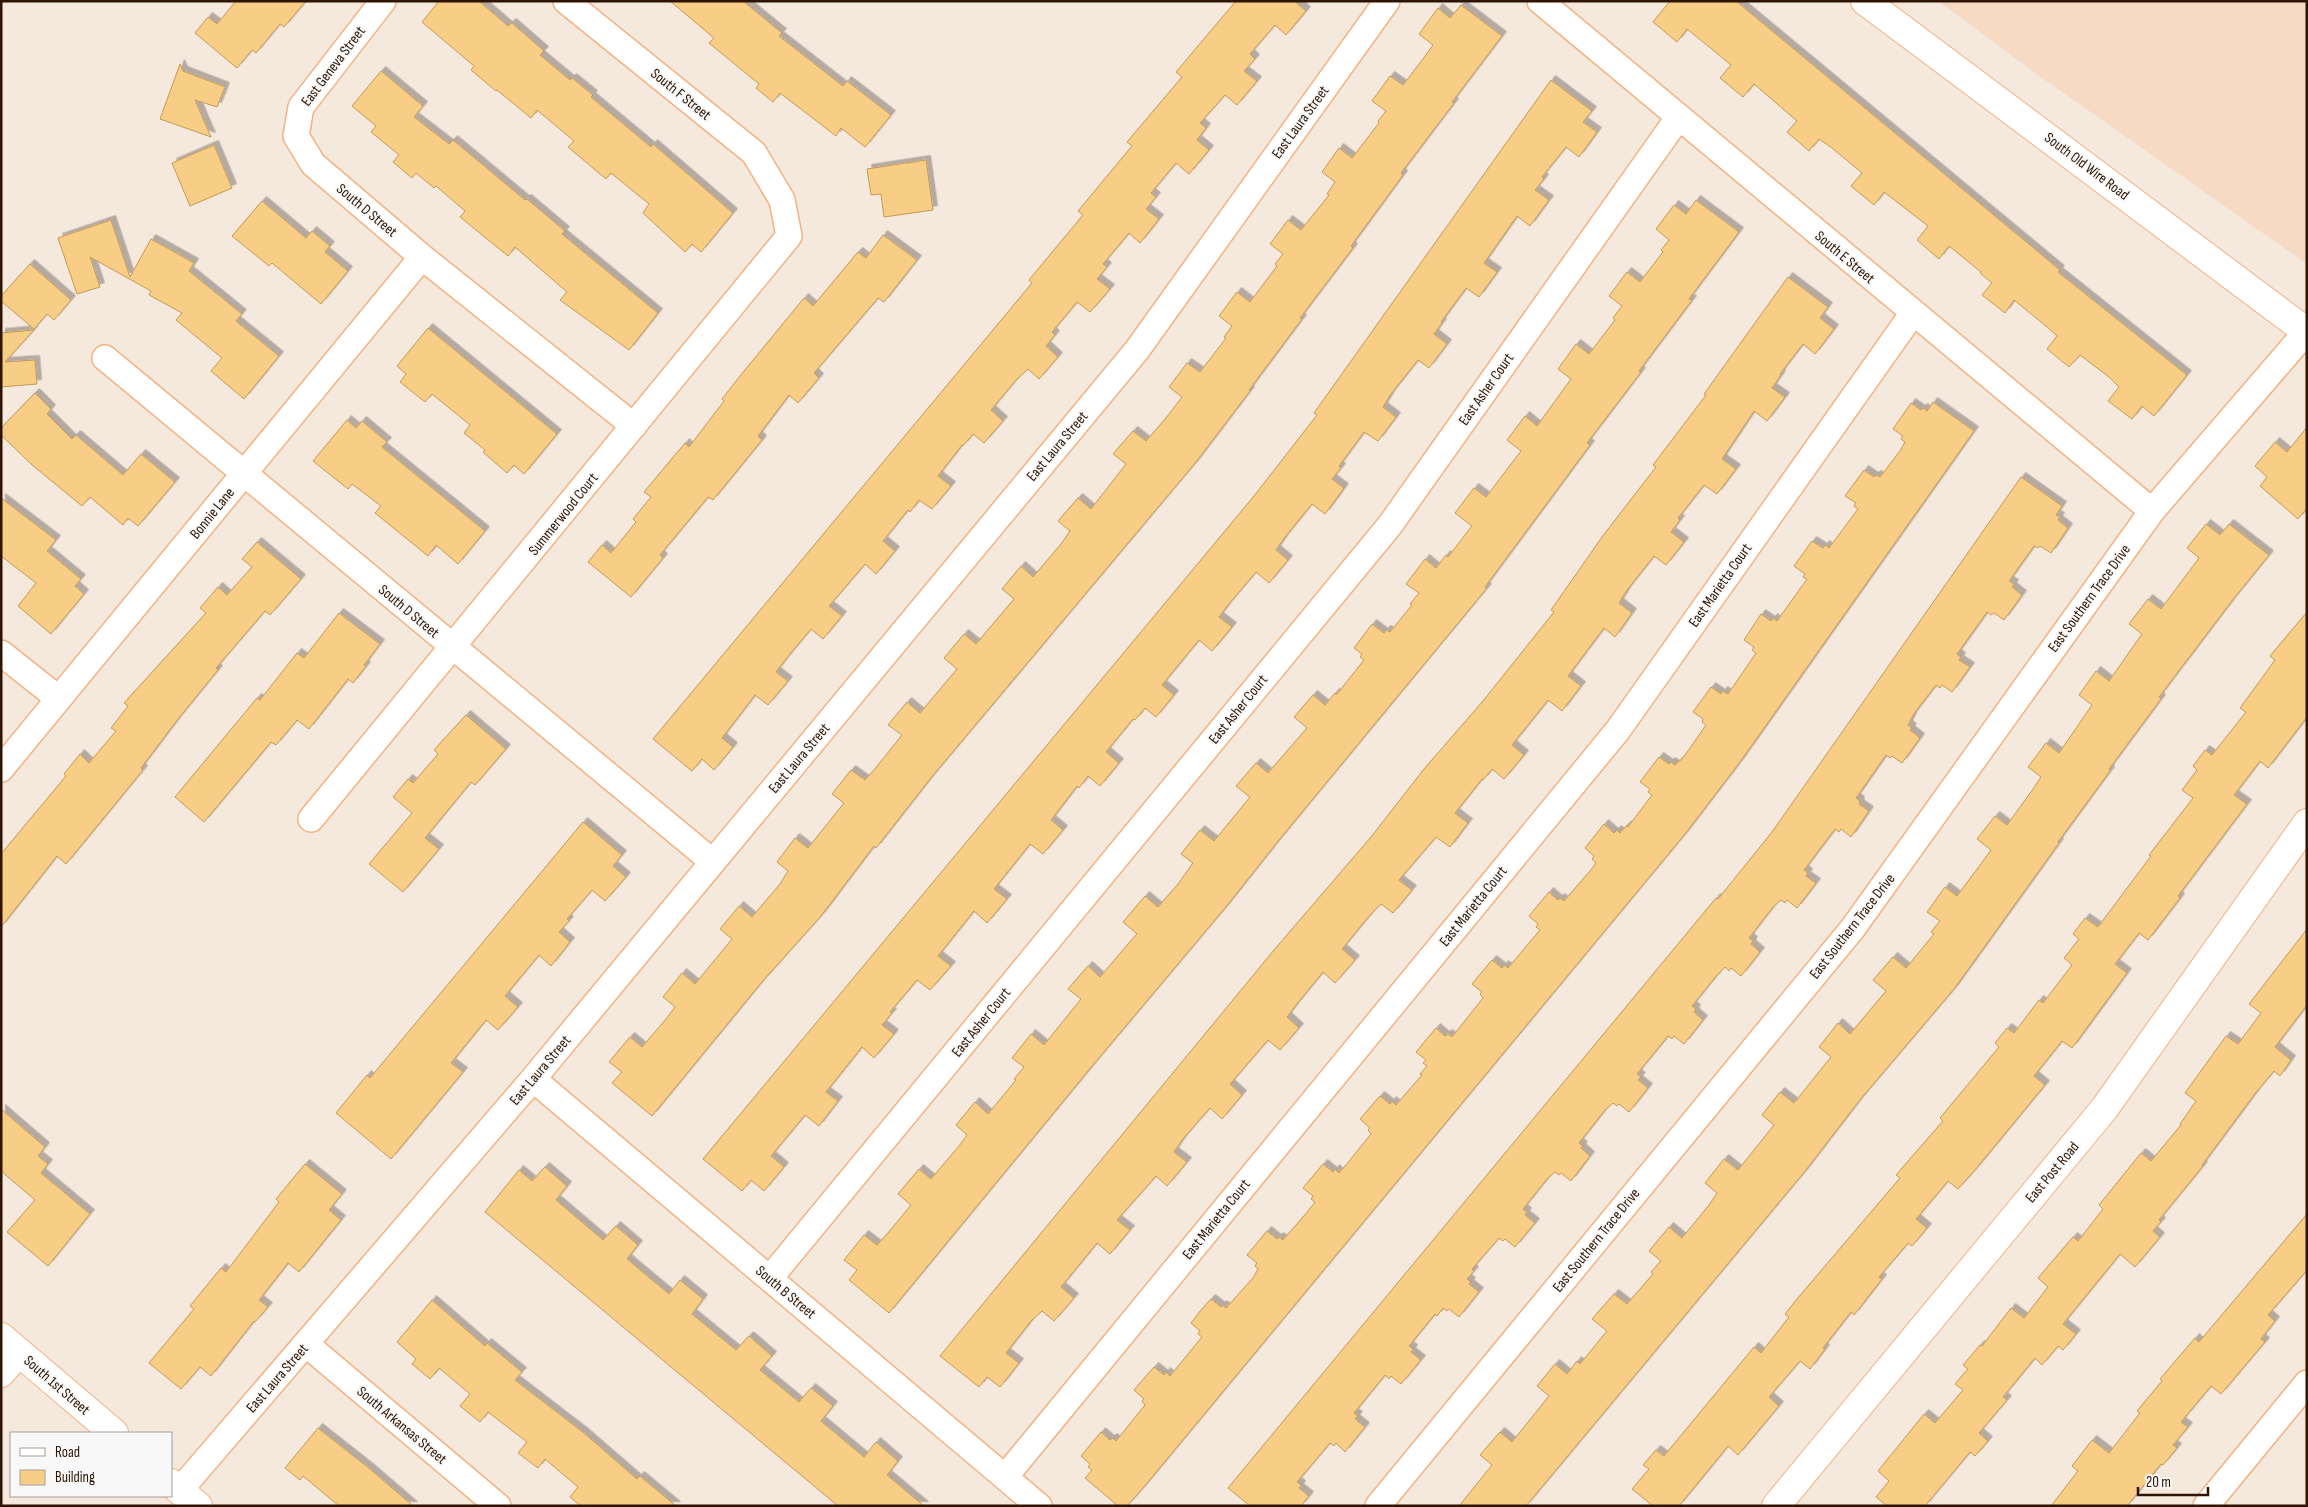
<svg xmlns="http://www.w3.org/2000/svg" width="2308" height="1507" viewBox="0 0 2308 1507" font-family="'Sofia Sans Condensed',sans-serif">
  <defs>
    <filter id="shadow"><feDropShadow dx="4.5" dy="-4.5" stdDeviation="0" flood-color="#0004"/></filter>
  </defs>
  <rect width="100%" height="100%" fill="#f5e8dd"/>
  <path fill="#f7dac3" d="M1938,1H2307V264L2038,75Z"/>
  <path fill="#f8cd86" stroke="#c49a55" filter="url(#shadow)" d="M236,1H306L284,27L280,24L256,53L252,50L237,68L195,33L208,17L217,24Z
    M439,1H479L508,26L512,23L544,51L540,55L570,80L572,78L593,95L591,97L651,147L653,144L733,213L701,252L692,244L685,252L643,213L649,204L611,173L606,179L568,147L574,141L537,110L531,118L497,90L496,91L471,70L474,66L422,22Z
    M670,1H743L782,33L779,36L843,86L847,81L891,115L865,147L841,128L836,136L780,93L773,102L756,88L759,84L709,43L714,38Z
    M1236,1H1294L1306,11L1286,35L1275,25L1250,54L1255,59L1244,71L1257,81L1237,105L1225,95L1200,123L1206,128L1197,140L1209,150L1189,174L1176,163L1151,193L1156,197L1146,209L1159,219L1140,243L1129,233L1103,264L1107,267L1097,279L1110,289L1090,312L1077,302L1052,332L1055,335L1046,346L1058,357L1039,379L1028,369L1016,380L991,410L1003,421L984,443L973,434L963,446L962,445L938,476L951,486L932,509L919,500L910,512L908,510L883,541L895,551L876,574L865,564L829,606L842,616L823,639L811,629L785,660L776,672L788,681L768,705L755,695L722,738L733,747L714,770L702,759L692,771L653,739L1032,283L1029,280L1083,215L1078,211L1132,146L1127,142L1182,77L1176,72Z
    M1670,1H1736L2060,270L2058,272L2187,375L2154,416L2142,406L2132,419L2108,401L2119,387L2109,377L2080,355L2069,367L2047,349L2057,336L2046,326L2014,300L2005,313L1982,295L1992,283L1980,273L1981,272L1949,246L1939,259L1917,240L1928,226L1884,192L1874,205L1851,186L1862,173L1832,148L1819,139L1809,151L1787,132L1797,121L1754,84L1743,97L1720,78L1731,65L1719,55L1687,29L1677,42L1653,22Z
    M1461,5L1502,36L1452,102L1454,103L1401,173L1403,175L1351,246L1353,248L1300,318L1302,319L1249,390L1250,391L1196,462L930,779L876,848L874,846L821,916L761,983L652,1116L612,1083L622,1072L609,1062L630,1037L642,1047L666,1019L675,1007L663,997L682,973L695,984L732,939L720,929L739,906L752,917L780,884L788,871L777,862L795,838L808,848L844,803L832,794L851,770L865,780L874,770L902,735L888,725L907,702L920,713L957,669L944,658L964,634L976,644L1014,599L1002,589L1021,566L1033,577L1061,544L1070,531L1058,521L1078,498L1091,509L1126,464L1113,454L1133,431L1146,441L1166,418L1182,397L1169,387L1187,363L1200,372L1226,338L1224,337L1232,326L1219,316L1237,292L1250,302L1277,266L1275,264L1283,254L1270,244L1288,220L1301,230L1329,195L1327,194L1335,182L1322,172L1339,148L1352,158L1379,123L1378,121L1386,111L1372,101L1390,76L1403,85L1426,55L1433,45L1419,34L1438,8L1450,18Z
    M180,64L183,71L225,87L217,107L195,100L211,137L160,119Z
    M381,71L423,106L414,117L449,144L453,140L525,200L527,199L565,231L562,234L658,313L629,350L560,300L567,292L515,247L508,256L460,217L465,211L436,186L434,188L416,173L412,178L393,162L399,155L371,132L376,126L352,106Z
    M1551,80L1592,111L1583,122L1597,132L1579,157L1566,147L1542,177L1544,179L1535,190L1549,200L1530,226L1517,216L1484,263L1497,272L1479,297L1466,288L1441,322L1442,323L1434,334L1447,344L1429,368L1418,360L1391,394L1383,407L1396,417L1378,441L1364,432L1339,466L1341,468L1332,479L1344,488L1325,514L1312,504L1285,537L1276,550L1288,560L1269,583L1256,572L1228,605L1219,617L1232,627L1212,651L1199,640L1162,685L1174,695L1156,717L1145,708L1135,720L1133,719L1106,752L1119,763L1100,786L1088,776L1079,788L1077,786L1051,820L1063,830L1043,854L1030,844L994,889L1007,899L987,923L974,911L938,956L951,966L930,990L917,980L890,1012L892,1013L882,1025L894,1034L874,1058L862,1047L826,1092L838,1101L819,1126L805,1115L771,1156L784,1167L764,1191L751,1180L742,1191L703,1159L1254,496L1317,415L1314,413Z
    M214,145L232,188L190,206L172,163Z
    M926,160L933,210L884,217L881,194L871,195L867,169Z
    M1696,200L1739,232L1689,299L1692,300L1639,371L1641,372L1587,443L1590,445L1485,587L1487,588L1279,840L1225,908L1093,1065L889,1313L849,1280L857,1270L844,1260L864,1235L877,1245L888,1233L911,1205L898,1194L919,1169L931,1179L959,1146L967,1135L956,1125L975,1102L988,1114L1016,1080L1014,1079L1024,1067L1012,1058L1031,1034L1044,1045L1081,999L1068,989L1088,966L1100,977L1128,944L1137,934L1123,922L1145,896L1158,907L1178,884L1193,863L1181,854L1200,830L1214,841L1250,797L1236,786L1256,763L1268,773L1307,728L1294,717L1313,695L1325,705L1335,693L1337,694L1364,660L1360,657L1362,654L1354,648L1372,624L1384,633L1386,630L1390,632L1412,605L1410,604L1419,593L1406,584L1425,559L1436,568L1446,555L1448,557L1472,526L1455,513L1474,488L1486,497L1521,451L1507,440L1525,416L1537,426L1571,379L1558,369L1576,344L1589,354L1615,320L1613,318L1622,306L1609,296L1627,272L1640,282L1663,252L1661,250L1669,240L1656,229L1674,205L1686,214Z
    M262,201L306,238L312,231L330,246L325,252L348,271L321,304L272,263L269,266L232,236Z
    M111,220L130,277L151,239L194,263L189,271L242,314L236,321L279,356L244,399L211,371L222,358L176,320L182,313L149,295L151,291L90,257L100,287L77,294L58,238Z
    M883,235L917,260L884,302L878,298L814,373L819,378L798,403L789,395L758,436L762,440L713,500L708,497L660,555L663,558L631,597L588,562L602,545L611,553L636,522L633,519L651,497L644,492L685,443L689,447L724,401L722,399L740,376L804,298L813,306L858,252L866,258Z
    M30,264L71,300L54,320L47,314L34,329L1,301V296Z
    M1788,277L1828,307L1820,318L1834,329L1815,354L1803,344L1780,374L1781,375L1772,388L1785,397L1767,421L1754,411L1722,459L1736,469L1717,494L1704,485L1678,518L1680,520L1671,532L1684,542L1666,565L1654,556L1627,590L1619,603L1632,613L1615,637L1604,628L1568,676L1581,686L1562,711L1548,700L1512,745L1524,755L1504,779L1492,769L1483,780L1482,779L1455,813L1468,823L1450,847L1436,837L1399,880L1412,890L1393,913L1381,904L1370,915L1342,949L1355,960L1335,983L1323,972L1296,1005L1287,1017L1299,1028L1280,1050L1268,1040L1230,1084L1242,1095L1222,1119L1210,1108L1182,1140L1174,1152L1187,1162L1167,1186L1156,1176L1117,1220L1130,1230L1110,1254L1097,1243L1061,1287L1074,1298L1054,1321L1042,1311L1031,1321L1006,1353L1019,1363L1000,1387L987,1377L979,1387L940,1356L1274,950L1371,837L1424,769L1483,701L1554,612L1551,610L1602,537L1656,467L1653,465L1706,395L1704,394Z
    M428,328L557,434L524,474L514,465L507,473L483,452L485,450L464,433L470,425L432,394L425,402L400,382L406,374L397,366Z
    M34,330L5,362L35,360L37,384L1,387V333Z
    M35,393L51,409L47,414L72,439L76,435L123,475L141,454L175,482L138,526L128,518L123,525L90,497L82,506L31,464L1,435V428Z
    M1933,402L1974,431L1740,762L1685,834L1143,1488L1127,1506H1118L1085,1478L1092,1470L1088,1467L1090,1464L1081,1456L1101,1432L1110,1440L1113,1438L1116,1441L1145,1405L1142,1401L1144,1399L1134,1390L1154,1367L1164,1375L1166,1372L1170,1376L1202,1337L1198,1334L1200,1331L1191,1323L1201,1310L1211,1299L1221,1307L1222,1305L1226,1308L1253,1278L1258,1269L1255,1266L1257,1263L1247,1255L1267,1231L1277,1239L1279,1237L1283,1240L1309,1210L1315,1202L1311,1199L1313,1196L1303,1188L1323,1164L1333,1172L1335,1169L1339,1173L1346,1165L1371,1134L1368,1130L1370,1128L1360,1119L1380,1096L1390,1104L1392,1101L1396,1105L1422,1075L1420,1074L1427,1066L1423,1063L1426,1060L1416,1052L1436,1028L1445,1036L1448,1034L1452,1037L1483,998L1480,994L1482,992L1472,984L1492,960L1502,968L1504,965L1508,968L1540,930L1536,927L1538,924L1529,916L1549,892L1558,900L1560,898L1564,901L1590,871L1596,863L1592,859L1594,856L1585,848L1604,824L1614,833L1617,830L1620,833L1627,825L1628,827L1652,795L1648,792L1650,789L1640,782L1659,757L1669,764L1671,762L1675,765L1683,758L1706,725L1702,722L1703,719L1693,712L1711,687L1721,694L1723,691L1728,694L1756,653L1752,650L1754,647L1744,640L1761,614L1771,621L1773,618L1777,621L1807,579L1803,577L1805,574L1794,566L1812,541L1823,548L1825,545L1829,548L1858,509L1854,506L1856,503L1845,496L1864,470L1874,477L1876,475L1880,477L1900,451L1905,442L1901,439L1903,436L1893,429L1911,403L1921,410L1923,408L1927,411Z
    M347,420L356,428L362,421L387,442L382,447L485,531L458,564L436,545L428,556L375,513L381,506L352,484L348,489L313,461Z
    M2307,427V508L2298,519L2260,486L2267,477L2255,466L2275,442L2287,452Z
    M2021,477L2062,506L2056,515L2060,517L2058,520L2068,528L2051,553L2040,546L2038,548L2034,546L2009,581L2014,584L2012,587L2022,595L2004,620L1994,613L1991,615L1987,612L1957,654L1961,657L1959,660L1970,667L1952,692L1942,685L1940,688L1936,685L1913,715L1908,725L1912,728L1910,730L1920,738L1902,763L1892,756L1890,758L1886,755L1856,798L1860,801L1859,804L1869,811L1851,837L1841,829L1839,832L1835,829L1804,870L1808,873L1806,876L1816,883L1797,908L1787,900L1785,903L1781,900L1773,907L1749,938L1753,941L1751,944L1760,952L1741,976L1731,968L1729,971L1725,967L1717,975L1692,1006L1696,1009L1694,1012L1703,1020L1684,1044L1674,1036L1672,1039L1668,1036L1637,1074L1641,1077L1638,1080L1648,1088L1629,1112L1619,1104L1617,1106L1613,1103L1605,1110L1579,1143L1583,1146L1581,1148L1590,1156L1571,1181L1561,1173L1559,1175L1555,1172L1547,1179L1523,1209L1527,1212L1525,1215L1535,1223L1515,1247L1505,1239L1503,1241L1499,1238L1472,1269L1474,1271L1467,1279L1471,1282L1469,1284L1479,1292L1459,1317L1449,1309L1447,1311L1443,1308L1437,1316L1435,1314L1409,1346L1413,1349L1411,1352L1421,1360L1401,1384L1391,1376L1389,1379L1385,1375L1354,1413L1358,1416L1355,1419L1365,1427L1345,1452L1336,1443L1334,1446L1330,1443L1297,1482L1301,1485L1299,1488L1309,1496L1301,1506H1250L1228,1488L1716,898L1718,899L1772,832Z
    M1,498L56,540L47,551L81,579L75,586L84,594L51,634L18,606L36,583L1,556Z
    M2206,524L2220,535L2229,524L2269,555L2231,602L2159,697L2161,699L2109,769L2110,771L2058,842L2059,843L1954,989L1859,1101L1806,1170L1526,1506H1459L1492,1465L1480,1455L1500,1432L1512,1442L1549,1396L1537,1386L1555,1364L1567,1374L1577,1361L1580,1364L1607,1331L1592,1319L1614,1294L1627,1304L1653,1274L1651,1272L1661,1261L1649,1251L1669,1227L1682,1238L1709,1205L1717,1193L1705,1183L1724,1159L1738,1170L1774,1125L1762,1115L1780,1092L1794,1103L1831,1057L1819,1047L1838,1023L1850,1034L1886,991L1873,980L1893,957L1906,968L1934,934L1931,932L1940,921L1927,912L1945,887L1957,896L1983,861L1991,850L1977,839L1995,816L2007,825L2033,789L2041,777L2028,767L2046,743L2059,753L2092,705L2079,695L2096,671L2109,681L2142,634L2129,624L2148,599L2161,609L2199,558L2187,548Z
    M257,542L301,579L270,615L265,611L216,668L218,670L178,719L141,768L143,770L66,864L57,856L1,927V854L66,776L64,774L80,754L89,763L116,731L111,728L128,706L124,703L206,613L200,608L218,587L227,595L252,567L242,559Z
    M2307,612V717L2268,768L2260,761L2234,795L2247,804L2178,896L2180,898L2148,940L2139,933L2115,964L2127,973L2072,1048L2062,1041L2034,1076L2045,1085L1975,1170L1958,1189L1948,1181L1916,1219L1927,1228L1912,1246L1908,1243L1879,1277L1882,1279L1854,1315L1851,1312L1823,1348L1825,1349L1810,1369L1800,1361L1769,1397L1779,1406L1738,1455L1728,1446L1679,1506H1653L1632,1489L1649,1469L1643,1465L1656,1450L1664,1456L1754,1347L1761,1353L1789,1317L1785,1314L1797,1299L1900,1178L1896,1175L1943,1121L1940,1118L1999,1047L1995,1043L2007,1028L2014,1033L2039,1000L2043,1003L2072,965L2064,958L2079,939L2073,934L2085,918L2098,927L2151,856L2149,855L2193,798L2182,790L2197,770L2193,766L2205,750L2212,755L2246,712L2240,708L2275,660L2270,656Z
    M339,613L380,644L364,665L366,666L353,683L348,679L309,729L297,720L276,745L271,742L204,822L175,797L257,698L260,700L297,653L304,658Z
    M466,715L506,749L475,785L471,782L425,838L439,849L403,892L369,864L412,813L393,797L408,779L413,783L438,754L434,750Z
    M583,822L622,855L613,866L626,877L605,901L592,890L567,919L569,921L559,932L570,942L551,966L539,955L514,985L505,996L518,1007L498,1030L486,1020L451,1063L463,1072L391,1159L336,1113L367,1075L370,1078Z
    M2307,929V1005L2275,1047L2291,1060L2280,1076L2274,1071L2257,1091L2202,1165L2203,1166L2159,1220L2161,1222L2153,1231L2160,1237L2135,1267L2120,1254L2063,1324L2076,1334L2063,1350L2058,1346L2042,1365L2035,1358L2003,1397L2007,1400L1979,1433L1988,1441L1975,1456L1970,1452L1925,1506H1887L1876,1497L1889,1481L1878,1471L1924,1414L1935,1423L1963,1390L1955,1384L1968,1369L1963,1365L1980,1345L1982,1346L2011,1308L2024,1318L2048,1287L2038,1278L2073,1237L2078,1241L2103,1209L2099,1205L2141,1153L2151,1161L2181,1125L2180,1124L2196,1101L2185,1093L2226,1036L2238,1044L2261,1013L2249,1004Z
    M1,1109L45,1147L38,1156L48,1164L41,1173L90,1214L48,1266L7,1232L35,1200L1,1171Z
    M305,1164L342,1194L329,1210L341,1220L299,1272L288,1263L259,1300L268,1307L255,1322L254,1321L211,1376L200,1367L181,1389L149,1363L194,1309L190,1306L221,1268L226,1272L279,1202L276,1199Z
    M545,1167L567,1186L556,1200L603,1240L616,1226L638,1245L627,1259L669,1294L680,1280L703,1299L692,1314L736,1350L749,1336L772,1356L760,1370L799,1402L811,1388L833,1406L821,1421L864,1457L876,1442L898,1461L887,1475L924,1506H838L485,1212L519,1170L532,1181Z
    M2307,1214V1270L2268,1315L2275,1321L2261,1339L2265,1342L2221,1394L2211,1386L2181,1422L2188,1427L2173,1445L2177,1448L2163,1465L2161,1464L2127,1506H2051L2078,1471L2072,1466L2092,1440L2109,1453L2140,1413L2137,1411L2162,1381L2160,1379L2195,1338L2199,1342Z
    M432,1300L485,1346L487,1343L522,1372L515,1380L584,1433L637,1479L640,1476L676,1506H581L570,1497L578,1487L545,1459L538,1468L518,1453L527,1442L488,1412L480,1422L460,1406L470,1394L439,1368L430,1379L412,1364L416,1359L397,1342Z
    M318,1428L370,1469L413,1506H339L303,1476L300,1480L285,1468Z"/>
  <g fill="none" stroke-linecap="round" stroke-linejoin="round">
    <defs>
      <path id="minor" d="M383,1L301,107L296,136L313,164L422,257L634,426
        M1540,1L2152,511
        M105,358L713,862
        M1,653L59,699
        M1,769L422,257
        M311,819L789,236L782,200L754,153L566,1
        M533,1079L1039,1506
        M770,1278L1390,525L1678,118
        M306,1344L498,1506
        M1005,1477L1618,730L1913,313
        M180,1490L533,1079L1137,350L1387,1
        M1378,1506L1853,928L2152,511L2306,332
        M2206,1506L2307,1383"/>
      <path id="tertiary" d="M1865,1L2307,332
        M1,1373L19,1352
        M1776,1506L2104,1109L2307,823"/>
      <path id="secondary" d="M1,1337L114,1433
        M171,1483L198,1506"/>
    </defs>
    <use href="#minor" stroke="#f3b27f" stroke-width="28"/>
    <use href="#tertiary" stroke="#f3b27f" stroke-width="30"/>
    <use href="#secondary" stroke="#f3b27f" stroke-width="30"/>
    <use href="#minor" stroke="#fff" stroke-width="25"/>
    <use href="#tertiary" stroke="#fff" stroke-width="28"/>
    <use href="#secondary" stroke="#fff" stroke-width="28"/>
  </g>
  <g text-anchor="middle" stroke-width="4" stroke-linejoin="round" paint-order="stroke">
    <g font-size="15" fill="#2d1502" stroke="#f8f8f8">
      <text transform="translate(333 66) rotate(-53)" y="5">East Geneva Street</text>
      <text transform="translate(681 94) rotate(39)" y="5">South F Street</text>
      <text transform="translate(1300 122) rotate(-54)" y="5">East Laura Street</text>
      <text transform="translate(2087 166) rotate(37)" y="5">South Old Wire Road</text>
      <text transform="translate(367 210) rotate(40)" y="5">South D Street</text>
      <text transform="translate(1845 257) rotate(40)" y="5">South E Street</text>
      <text transform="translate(1486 389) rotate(-55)" y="5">East Asher Court</text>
      <text transform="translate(1057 446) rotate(-50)" y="5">East Laura Street</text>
      <text transform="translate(212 513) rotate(-51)" y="5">Bonnie Lane</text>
      <text transform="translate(563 514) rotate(-51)" y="5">Summerwood Court</text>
      <text transform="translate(1720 585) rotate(-55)" y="5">East Marietta Court</text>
      <text transform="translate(2089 598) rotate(-54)" y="5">East Southern Trace Drive</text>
      <text transform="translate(409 611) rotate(40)" y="5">South D Street</text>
      <text transform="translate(1238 709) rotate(-51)" y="5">East Asher Court</text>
      <text transform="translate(799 758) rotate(-50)" y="5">East Laura Street</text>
      <text transform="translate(1473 906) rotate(-51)" y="5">East Marietta Court</text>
      <text transform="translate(1852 926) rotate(-52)" y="5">East Southern Trace Drive</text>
      <text transform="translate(981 1022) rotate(-51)" y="5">East Asher Court</text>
      <text transform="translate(540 1070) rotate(-50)" y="5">East Laura Street</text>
      <text transform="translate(2052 1172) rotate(-50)" y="5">East Post Road</text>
      <text transform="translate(1216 1219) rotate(-51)" y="5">East Marietta Court</text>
      <text transform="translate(1596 1240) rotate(-51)" y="5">East Southern Trace Drive</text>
      <text transform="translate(786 1292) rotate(40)" y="5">South B Street</text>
      <text transform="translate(277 1378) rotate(-49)" y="5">East Laura Street</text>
      <text transform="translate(57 1385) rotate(41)" y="5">South 1st Street</text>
      <text transform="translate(402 1425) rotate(40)" y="5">South Arkansas Street</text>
    </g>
  </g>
  <rect width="2308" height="1507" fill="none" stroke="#2d1502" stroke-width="5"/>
  <rect x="10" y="1432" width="162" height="65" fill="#f8f8f8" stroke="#a79d96"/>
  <rect x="20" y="1448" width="25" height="8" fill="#ffffff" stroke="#a79d96"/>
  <text x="55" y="1457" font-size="15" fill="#2d1502">Road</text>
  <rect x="20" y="1470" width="25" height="15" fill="#f8cd86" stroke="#a79d96"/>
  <text x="55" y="1482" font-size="15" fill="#2d1502">Building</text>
  <path d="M2138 1487v8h70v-8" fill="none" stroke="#2d1502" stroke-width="2.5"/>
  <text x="2146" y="1487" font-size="15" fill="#2d1502" stroke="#f8f8f8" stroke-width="4" paint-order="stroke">20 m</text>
</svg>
